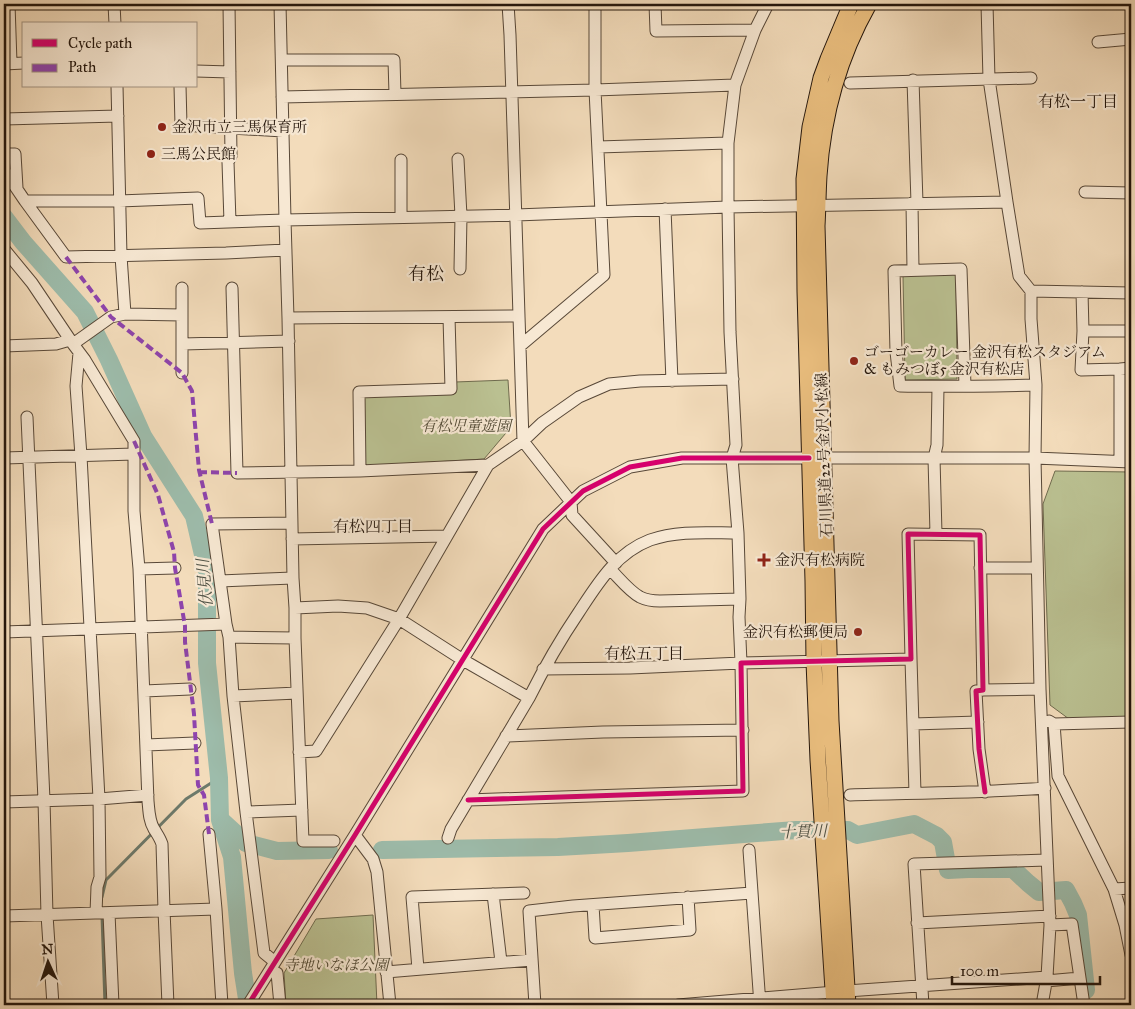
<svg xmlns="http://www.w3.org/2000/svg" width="1135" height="1009" viewBox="0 0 1135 1009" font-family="'IM FELL Great Primer','Noto Serif JP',serif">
  <rect width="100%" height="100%" fill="#f3dcbb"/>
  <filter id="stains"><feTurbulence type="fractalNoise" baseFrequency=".004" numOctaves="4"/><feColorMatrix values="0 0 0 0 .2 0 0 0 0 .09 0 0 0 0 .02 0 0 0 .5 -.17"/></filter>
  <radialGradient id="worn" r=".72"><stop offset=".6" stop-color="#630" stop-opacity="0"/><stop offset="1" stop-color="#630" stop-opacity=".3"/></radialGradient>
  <path fill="#bac091" stroke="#6f6b4e" d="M956,273L957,379L905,380L903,276Z
    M508,380L511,427L484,459L364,466L361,396L456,393L455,382Z
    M1055,471L1131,472V717L1069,719L1050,705L1043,504Z
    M373,915L377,1005H286L284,973L316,919Z"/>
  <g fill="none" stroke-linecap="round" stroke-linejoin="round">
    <path stroke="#6d7a6b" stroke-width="3" d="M102,897L106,880L186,799L219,778
      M102,916L105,1005"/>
    <path stroke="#9dbcab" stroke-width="18" d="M4,217L23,242L85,312L109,360L143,436L194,516L207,572V663L219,778L220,820L232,857L243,973L248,1005
      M223,822L246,843L277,851L329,850
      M382,850L558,847L628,843L796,830H848L857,835L914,824L937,836L943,842L948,870L968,869H1013L1028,883L1039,892L1066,890L1073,903L1078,915L1086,990"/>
    <defs>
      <path id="minor" d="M9,4L11,63
        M114,4L115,24
        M229,4L231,156L228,162L230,222
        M280,4L285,220L516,215L728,207L1007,202
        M508,4L510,35L523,441L571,502L572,515L616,563
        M655,4L656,31L755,30L768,4
        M987,4L989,79L1007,202L1019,276L1031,291V319L1036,385L1035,458L1040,689L1050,925L1047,977L1042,1005
        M1098,42L1131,39
        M282,60H394L395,94
        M4,64L24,63
        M196,71L230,72
        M913,80L917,203
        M850,83L1031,78
        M180,86L181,125L283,131
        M282,97L595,90L735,85
        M4,119L118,116
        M598,147L728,143
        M4,154H15L17,188
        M458,159L461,216L460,269
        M4,170L25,201L66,257L226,253L286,250
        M1085,192L1131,193
        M25,201H119L198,198L200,223L285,220L288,318L293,578L295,608V638L303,841H334
        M912,203L913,270
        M665,209L672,381
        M401,217V160
        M4,249L32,283L73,344L85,360L134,441V511L139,569L148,801C149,811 149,821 154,829C157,834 160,838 162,844L164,910L168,1005
        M232,288L237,473L360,471L488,465
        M1031,291L1131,293
        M1082,292L1083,331L1081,370L1120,369
        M125,314L182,315V373
        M182,315V288
        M288,318L519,316
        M1083,331H1131
        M73,344L111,317L125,314L121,256L117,86
        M183,344L289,341
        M4,346L56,344L70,340
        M520,346L604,275L595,90V4
        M79,353L76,386L81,456L99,799L100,877L97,887L96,913
        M965,386L961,269L894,271L896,352L900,386C946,387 991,386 1036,385
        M27,417L44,800L47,915L53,1005
        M4,458L134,454
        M1120,461V369L1131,368
        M360,471L359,392L451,389L449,317
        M292,523L212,524L220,581L293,578
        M936,534L934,458L937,445L938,387
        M292,539L447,536
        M980,568H1037
        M139,569L175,568
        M610,569C619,578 629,591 640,597C646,600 654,601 660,601L740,599
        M220,581L226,624L229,637L233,696L246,812L302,810
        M295,608L338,606L367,608L399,619L463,660L529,698L451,829L448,838
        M4,632L226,624
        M229,637L295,638
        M911,659L915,793
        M543,669L630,668L741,663L739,617L740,599L738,533L732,458L736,445L730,332L728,207V143L735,85L755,30
        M983,690L1040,689
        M144,691L190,689
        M233,696L297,693
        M529,698C544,668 560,640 579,612C598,583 616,553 650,540C678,530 709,533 738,533
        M1049,721L1054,724L1131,722
        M913,724L978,722
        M1054,724L1058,776L1114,889L1125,925L1131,955
        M506,736L603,732L743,730
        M146,745L195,743
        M299,752L316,751L399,619L488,465L523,441L542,423L579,397L609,384L640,381L733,379
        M850,795C915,793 980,793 1045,788
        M468,800L743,791L741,663L911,659L908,534L980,535L983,690L976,691L979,749L985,792
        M4,802L99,799L148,795
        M246,812L264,953L275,962
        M209,834L216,909L222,1005
        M355,835L373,859L377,872L390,1005
        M749,850L760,1005
        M1114,889L1131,888
        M493,894L501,962
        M593,905L595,938L690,930L688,897
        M109,913L113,1005
        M4,916L216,909
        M917,923L1050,916
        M1050,925L1072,924L1084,1005
        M418,969L412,897L524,893
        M270,970L277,973L280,1005
        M386,972L532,960
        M1046,981L1080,978
        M248,1005L355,835L543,529L583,491L630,467L682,458H1035L1131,462
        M535,1005L529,911L573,906L752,893
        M678,1005L847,991L1047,977
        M923,1005L914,864L1047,860"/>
      <path id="major" d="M834,1005L818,760L814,662L813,581L805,291L804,179L810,127L821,78L828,59L851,4
        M848,1005L831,721L817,226C818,209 818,192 819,176C823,115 839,57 869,4"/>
    </defs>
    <use href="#minor" stroke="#584838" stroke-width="13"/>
    <use href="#major" stroke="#24160c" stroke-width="17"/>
    <use href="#minor" stroke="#f7e8d3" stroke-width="11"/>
    <use href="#major" stroke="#eabe7e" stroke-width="15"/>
    <path stroke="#8e44ad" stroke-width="4" stroke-dasharray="8 4" stroke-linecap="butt" d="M66,257L111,317L182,373L192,391L199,470L212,524
      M134,441L158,495L174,552L175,568L185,626V642L194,714L198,785L204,795L209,834
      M199,472L237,473"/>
    <defs>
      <path id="cycleway" d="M468,800L743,791L741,663L911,659L908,534L980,535L983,690L976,691L979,749L985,792
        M248,1005L355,835L543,529L583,491L630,467L682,458H809"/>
    </defs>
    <use href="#cycleway" stroke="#f7e8d3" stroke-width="8"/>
    <use href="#cycleway" stroke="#d6006c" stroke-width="5"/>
  </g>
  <g fill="#8f2418" stroke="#f7e8d3" stroke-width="2">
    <circle cx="162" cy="127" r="5"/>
    <circle cx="151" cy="154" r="5"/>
    <circle cx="854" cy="361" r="5"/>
    <path d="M761.5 552.5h5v5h5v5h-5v5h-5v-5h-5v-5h5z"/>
    <circle cx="858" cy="632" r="5"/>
  </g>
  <g text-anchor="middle" stroke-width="4.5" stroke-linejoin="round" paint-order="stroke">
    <g font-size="15" fill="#24160c" stroke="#f7e8d3" text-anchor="start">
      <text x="172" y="132">金沢市立三馬保育所</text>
      <text x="161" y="159">三馬公民館</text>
      <text x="864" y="357">ゴーゴーカレー 金沢有松スタジアム<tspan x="864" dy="17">&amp; もみつぼ5 金沢有松店</tspan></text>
      <text x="775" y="565">金沢有松病院</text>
      <text x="848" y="637" text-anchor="end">金沢有松郵便局</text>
    </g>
    <g font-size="15" font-style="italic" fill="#514934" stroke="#f7e8d3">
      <text x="466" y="431">有松児童遊園</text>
      <text x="336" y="970">寺地いなほ公園</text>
    </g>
    <g font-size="15" fill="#24160c" stroke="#f7e8d3">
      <text transform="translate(824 455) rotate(-92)" y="5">石川県道22号金沢小松線</text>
    </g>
    <g font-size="16" fill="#24160c" stroke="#f7e8d3">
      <text x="1078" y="107">有松一丁目</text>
      <text x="373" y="532">有松四丁目</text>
      <text x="644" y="659">有松五丁目</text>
    </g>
    <g font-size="16" font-style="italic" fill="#4e5044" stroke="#f7e8d3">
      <text transform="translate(204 583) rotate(-95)" y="6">伏見川</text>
      <text transform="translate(803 831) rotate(-2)" y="6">十貫川</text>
    </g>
    <g font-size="18" fill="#24160c" stroke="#f7e8d3">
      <text x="426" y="280">有松</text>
    </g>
  </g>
  <rect width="1135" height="1009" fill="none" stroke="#f3dcbb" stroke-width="20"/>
  <rect x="5" y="5" width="1125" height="999" fill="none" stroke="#24160c" stroke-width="2.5"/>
  <rect x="10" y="10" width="1115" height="989" fill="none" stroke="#24160c"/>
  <rect x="22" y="22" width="175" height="65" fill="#f7e8d3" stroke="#a39483"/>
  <rect x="32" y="39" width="25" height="8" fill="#d6006c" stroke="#a39483"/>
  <text x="68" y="48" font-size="15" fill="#24160c">Cycle path</text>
  <rect x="32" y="64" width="25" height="8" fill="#8e44ad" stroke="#a39483"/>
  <text x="68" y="72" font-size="15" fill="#24160c">Path</text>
  <g transform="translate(48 962) rotate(357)" stroke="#f7e8d3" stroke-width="4" paint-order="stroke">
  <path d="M0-4L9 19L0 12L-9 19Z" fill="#24160c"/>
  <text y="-8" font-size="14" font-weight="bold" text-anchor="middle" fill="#24160c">N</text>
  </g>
  <path d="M952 976v8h148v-8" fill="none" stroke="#24160c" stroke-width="2.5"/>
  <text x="960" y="976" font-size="15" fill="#24160c" stroke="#f7e8d3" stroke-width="4" paint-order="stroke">100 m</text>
  <rect width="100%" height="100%" filter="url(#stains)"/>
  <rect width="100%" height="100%" fill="url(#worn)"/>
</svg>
